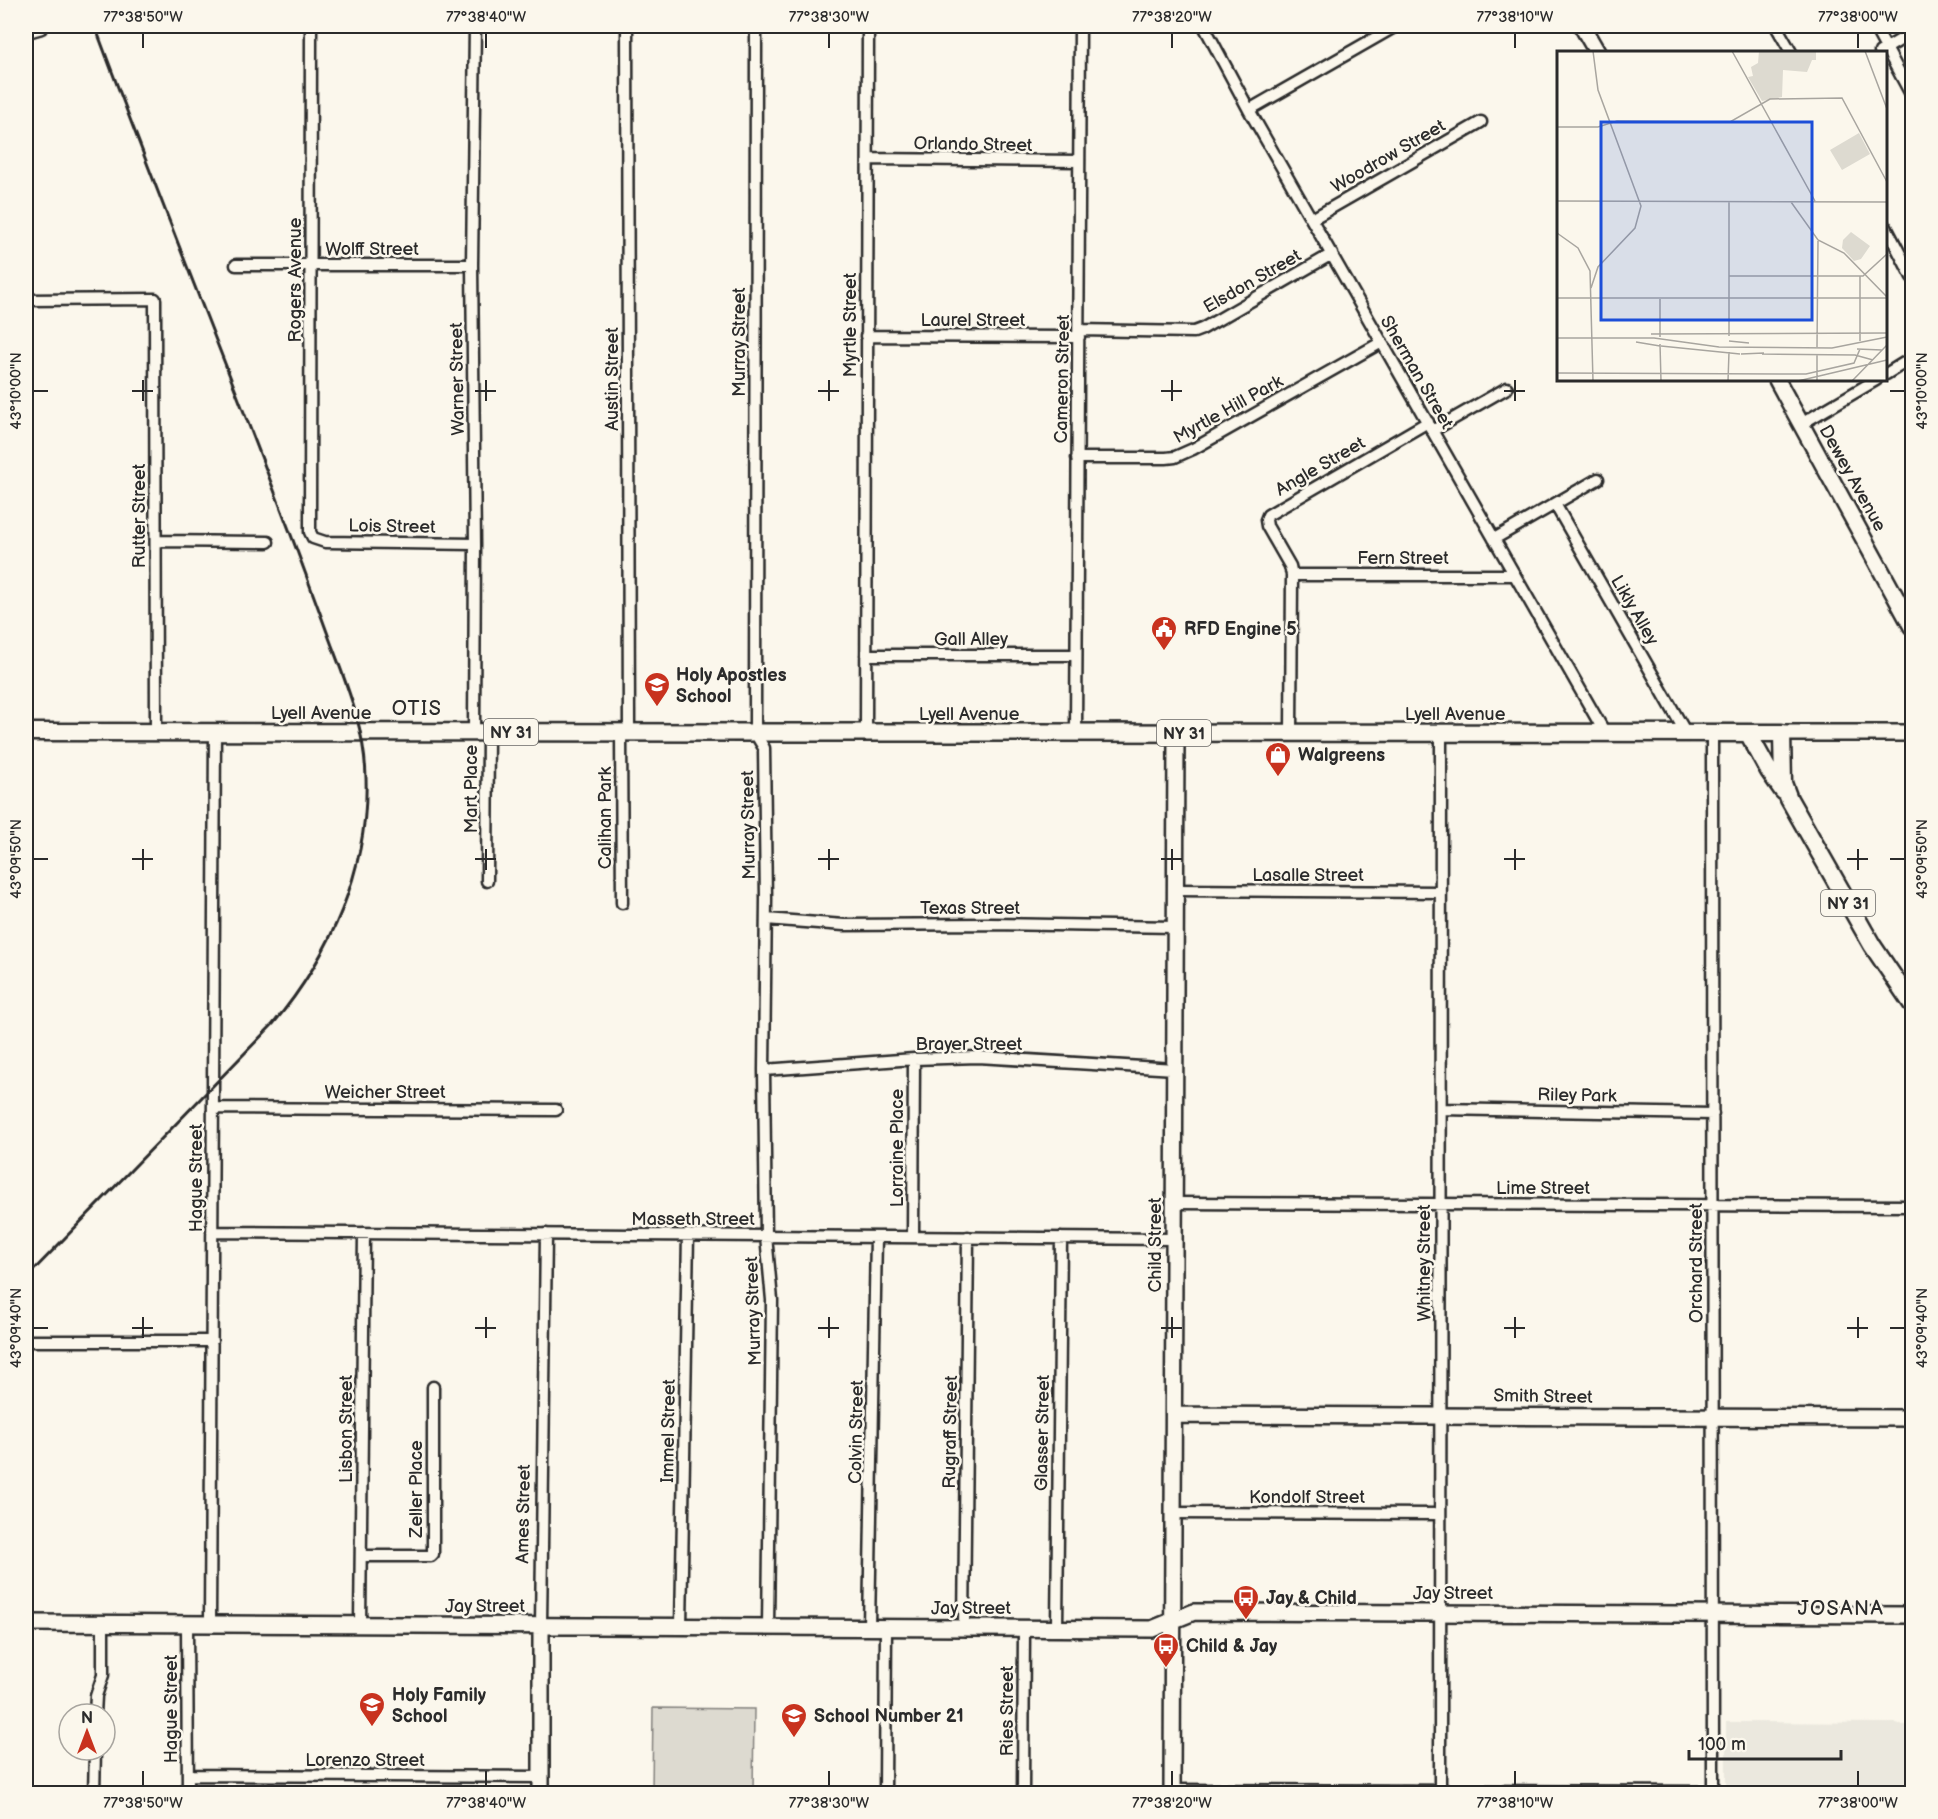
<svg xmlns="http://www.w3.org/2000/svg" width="1938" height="1819" viewBox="0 0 1938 1819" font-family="'Balsamiq Sans',sans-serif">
  <rect width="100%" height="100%" fill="#fbf7ec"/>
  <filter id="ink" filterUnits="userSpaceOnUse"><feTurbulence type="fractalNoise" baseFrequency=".0167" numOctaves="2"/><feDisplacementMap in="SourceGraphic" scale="12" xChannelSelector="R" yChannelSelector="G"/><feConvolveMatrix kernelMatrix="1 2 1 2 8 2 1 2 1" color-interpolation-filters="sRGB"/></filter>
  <g filter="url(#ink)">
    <path fill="#ebe8de" d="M1726,1722L1895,1723L1899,1725H1912V1793H1726Z"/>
    <path fill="#dddad0" stroke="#84827e" stroke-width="1.5" d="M653,1708L754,1709L753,1793H652Z"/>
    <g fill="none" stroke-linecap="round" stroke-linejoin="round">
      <defs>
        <path id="street" d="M311,26L310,532L313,538L325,542L475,544
          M627,26L629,733
          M756,26L755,733L764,748L766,899L764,1070L766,1236L772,1300L768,1627
          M1204,26L1249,110L1605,733
          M1776,26L1791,52
          M1874,26L1912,96
          M1880,52L1912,33
          M1249,110L1396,26
          M868,159L1078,161
          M1312,219L1481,122
          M1886,227L1912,277
          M236,265H472
          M26,300L155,299L156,732
          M1079,330L1194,332L1202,329L1332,254
          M866,336L1079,337
          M1886,374L1912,358
          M1801,424L1876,380
          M1432,431L1507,388
          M1077,458H1166L1175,457L1193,449L1382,342
          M1555,504L1686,733
          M1494,539L1598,479
          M156,541L268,542
          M1292,575H1514
          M866,655H1076
          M474,732L475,544L472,265L475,26
          M1712,732L1713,1794
          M621,733L622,903
          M866,733L868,26
          M1076,733L1080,26
          M1291,733L1292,575L1290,566L1267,526L1266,520L1268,515L1428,422
          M487,881L488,732
          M1175,890L1441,892
          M766,919L844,925L989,924L1175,927
          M764,1070L914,1059L978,1057L1175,1069
          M213,1108L556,1110
          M1441,1109L1713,1114
          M1174,1203L1912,1206
          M212,1232L1174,1239
          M913,1237L914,1059
          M26,1341H212
          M1173,1513L1440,1514
          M361,1556H431L433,1554V1387
          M187,1624L188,1794
          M210,1624L215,732
          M360,1625L364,1233
          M541,1626L546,1234
          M681,1626L688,1235
          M869,1627L876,1237
          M964,1628L968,1237
          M1057,1628L1061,1238
          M95,1714L96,1696L103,1675V1624
          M188,1775L541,1777
          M1172,1790L1713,1792
          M94,1794L95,1750
          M885,1794L886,1627
          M1023,1794L1024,1628
          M1440,1794L1441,733"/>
        <path id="secondary" d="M1582,26L1597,52
          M26,30L40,26
          M1777,380L1912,627
          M1782,733H1912
          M1174,1415L1912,1418
          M26,1623L1152,1629L1194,1612L1912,1615
          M541,1626V1794
          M1172,1794L1176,733"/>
        <path id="primary" d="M26,732L1782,733L1783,783L1789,799L1872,945L1912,1004
          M1748,733L1769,771L1783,791"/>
      </defs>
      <use href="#street" stroke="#2b2b2b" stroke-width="15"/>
      <use href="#secondary" stroke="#2b2b2b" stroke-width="20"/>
      <use href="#primary" stroke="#2b2b2b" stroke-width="21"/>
      <use href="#street" stroke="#fbf7ec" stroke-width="10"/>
      <use href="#secondary" stroke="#fbf7ec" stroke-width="15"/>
      <use href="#primary" stroke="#fbf7ec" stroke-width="16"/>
      <path stroke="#2b2b2b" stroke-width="3" d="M26,1278L273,1024C330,956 369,869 366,778C365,730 348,688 331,643C317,605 303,566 288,527C225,360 157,194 95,26"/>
    </g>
  </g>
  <path fill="none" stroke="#2b2b2b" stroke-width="2" d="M143,33V48M486,33V48M829,33V48M1172,33V48M1515,33V48M1858,33V48M143,380V401M486,380V401M829,380V401M1172,380V401M1515,380V401M33,391H48M132,391H153M475,391H496M818,391H839M1161,391H1182M1504,391H1525M1890,391H1905M143,849V870M486,849V870M829,849V870M1172,849V870M1515,849V870M1858,849V870M33,859H48M132,859H153M475,859H496M818,859H839M1161,859H1182M1504,859H1525M1847,859H1868M1890,859H1905M143,1317V1338M486,1317V1338M829,1317V1338M1172,1317V1338M1515,1317V1338M1858,1317V1338M33,1328H48M132,1328H153M475,1328H496M818,1328H839M1161,1328H1182M1504,1328H1525M1847,1328H1868M1890,1328H1905M143,1771V1786M486,1771V1786M829,1771V1786M1172,1771V1786M1515,1771V1786M1858,1771V1786"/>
  <defs>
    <symbol id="civic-pin" viewBox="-11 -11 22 30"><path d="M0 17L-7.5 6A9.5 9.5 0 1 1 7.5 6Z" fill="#c8321e" stroke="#fbf7ec"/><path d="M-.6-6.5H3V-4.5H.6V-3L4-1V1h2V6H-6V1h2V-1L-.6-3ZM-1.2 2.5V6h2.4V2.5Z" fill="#fff"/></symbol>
    <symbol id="school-pin" viewBox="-11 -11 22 30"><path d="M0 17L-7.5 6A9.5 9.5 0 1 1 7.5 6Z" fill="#c8321e" stroke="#fbf7ec"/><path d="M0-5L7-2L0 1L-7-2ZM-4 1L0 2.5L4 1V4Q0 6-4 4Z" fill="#fff"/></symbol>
    <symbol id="shop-pin" viewBox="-11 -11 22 30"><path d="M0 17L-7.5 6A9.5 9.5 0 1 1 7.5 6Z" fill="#c8321e" stroke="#fbf7ec"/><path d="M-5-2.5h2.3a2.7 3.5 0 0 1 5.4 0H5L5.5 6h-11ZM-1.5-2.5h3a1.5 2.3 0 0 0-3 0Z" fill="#fff"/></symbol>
    <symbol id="bus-pin" viewBox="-11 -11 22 30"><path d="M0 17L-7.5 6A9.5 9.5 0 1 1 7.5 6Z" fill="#c8321e" stroke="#fbf7ec"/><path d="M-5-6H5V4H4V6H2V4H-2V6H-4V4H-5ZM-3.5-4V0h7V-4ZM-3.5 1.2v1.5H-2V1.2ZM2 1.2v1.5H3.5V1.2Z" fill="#fff"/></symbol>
  </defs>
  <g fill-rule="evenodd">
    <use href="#civic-pin" x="1149" y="614" width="30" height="40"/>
    <use href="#school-pin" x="642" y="670" width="30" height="40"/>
    <use href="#shop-pin" x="1263" y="740" width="30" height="40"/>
    <use href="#bus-pin" x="1231" y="1583" width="30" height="40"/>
    <use href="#bus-pin" x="1151" y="1631" width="30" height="40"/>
    <use href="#school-pin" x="357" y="1690" width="30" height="40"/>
    <use href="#school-pin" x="779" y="1701" width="30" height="40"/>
  </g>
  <g text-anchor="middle" stroke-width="5" stroke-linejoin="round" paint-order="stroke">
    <g fill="#fbf7ec" stroke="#696865" stroke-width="1.5">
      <rect x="484" y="719" width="54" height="26" rx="4.5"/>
      <rect x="1157" y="720" width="54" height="26" rx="4.5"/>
      <rect x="1821" y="890" width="54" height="26" rx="4.5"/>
    </g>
    <g font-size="16" font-weight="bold" fill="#2b2b2b">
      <text x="511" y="738">NY 31</text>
      <text x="1184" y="739">NY 31</text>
      <text x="1848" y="909">NY 31</text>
    </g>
    <g font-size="18" fill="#2b2b2b" stroke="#fbf7ec">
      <text transform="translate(973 144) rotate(1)" y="6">Orlando Street</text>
      <text transform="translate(1388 156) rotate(-30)" y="6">Woodrow Street</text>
      <text x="372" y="255">Wolff Street</text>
      <text transform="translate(295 280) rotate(-90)" y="6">Rogers Avenue</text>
      <text transform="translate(1252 281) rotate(-30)" y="6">Elsdon Street</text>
      <text x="973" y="326">Laurel Street</text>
      <text transform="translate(850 325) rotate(-90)" y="6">Myrtle Street</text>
      <text transform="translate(739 342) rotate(-90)" y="6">Murray Street</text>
      <text transform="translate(1417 372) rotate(60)" y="6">Sherman Street</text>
      <text transform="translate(457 379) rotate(-91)" y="6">Warner Street</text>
      <text transform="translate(612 379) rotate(-90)" y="6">Austin Street</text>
      <text transform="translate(1062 379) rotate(-89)" y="6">Cameron Street</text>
      <text transform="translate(1228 409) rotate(-29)" y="6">Myrtle Hill Park</text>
      <text transform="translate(1320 466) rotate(-30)" y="6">Angle Street</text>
      <text transform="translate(1853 478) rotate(61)" y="6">Dewey Avenue</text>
      <text transform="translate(139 516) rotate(-90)" y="6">Rutter Street</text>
      <text transform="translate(392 526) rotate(1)" y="6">Lois Street</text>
      <text x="1403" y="564">Fern Street</text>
      <text transform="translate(1635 610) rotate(60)" y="6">Likly Alley</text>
      <text x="971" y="645">Gall Alley</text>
      <text x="321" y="719">Lyell Avenue</text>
      <text x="969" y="720">Lyell Avenue</text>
      <text x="1455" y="720">Lyell Avenue</text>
      <text transform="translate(471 789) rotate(-90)" y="6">Mart Place</text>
      <text transform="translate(605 818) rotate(-90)" y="6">Calihan Park</text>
      <text transform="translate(748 825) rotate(-91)" y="6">Murray Street</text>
      <text x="1308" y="881">Lasalle Street</text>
      <text x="970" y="914">Texas Street</text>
      <text x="969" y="1050">Brayer Street</text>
      <text x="385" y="1098">Weicher Street</text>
      <text transform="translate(1577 1095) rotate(1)" y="6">Riley Park</text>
      <text transform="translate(897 1148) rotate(-90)" y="6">Lorraine Place</text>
      <text transform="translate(196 1178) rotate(-90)" y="6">Hague Street</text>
      <text x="1543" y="1194">Lime Street</text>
      <text x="693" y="1225">Masseth Street</text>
      <text transform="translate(1155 1245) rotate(-90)" y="6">Child Street</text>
      <text transform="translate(1424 1263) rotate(-90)" y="6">Whitney Street</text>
      <text transform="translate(1696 1263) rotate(-90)" y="6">Orchard Street</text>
      <text transform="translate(753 1311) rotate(-92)" y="6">Murray Street</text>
      <text transform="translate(1543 1396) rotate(1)" y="6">Smith Street</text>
      <text transform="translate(346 1429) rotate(-90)" y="6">Lisbon Street</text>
      <text transform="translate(668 1431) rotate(-89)" y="6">Immel Street</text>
      <text transform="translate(856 1432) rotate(-89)" y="6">Colvin Street</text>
      <text transform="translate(950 1432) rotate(-89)" y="6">Rugraff Street</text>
      <text transform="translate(1042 1433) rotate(-89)" y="6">Glasser Street</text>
      <text transform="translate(416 1489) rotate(-90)" y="6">Zeller Place</text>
      <text x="1307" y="1503">Kondolf Street</text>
      <text transform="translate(523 1514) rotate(-89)" y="6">Ames Street</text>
      <text x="1453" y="1599">Jay Street</text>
      <text x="485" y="1612">Jay Street</text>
      <text x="971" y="1614">Jay Street</text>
      <text transform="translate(171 1709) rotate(-90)" y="6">Hague Street</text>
      <text transform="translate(1007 1711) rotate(-90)" y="6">Ries Street</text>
      <text x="365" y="1766">Lorenzo Street</text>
    </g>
    <g font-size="18" font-weight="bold" fill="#2b2b2b" stroke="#fbf7ec" text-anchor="start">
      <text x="1184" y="635">RFD Engine 5</text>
      <text x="676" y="681">Holy Apostles<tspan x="676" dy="21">School</tspan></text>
      <text x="1298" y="761">Walgreens</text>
      <text x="1266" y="1604">Jay &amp; Child</text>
      <text x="1186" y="1652">Child &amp; Jay</text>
      <text x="392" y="1701">Holy Family<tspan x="392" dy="21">School</tspan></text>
      <text x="814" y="1722">School Number 21</text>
    </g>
    <g font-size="20" letter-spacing="1.5" fill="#2b2b2b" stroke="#fbf7ec">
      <text x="417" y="715">OTIS</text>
      <text x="1841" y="1615">JOSANA</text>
    </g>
  </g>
  <g transform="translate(1557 51)">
    <rect width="330" height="330" fill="#fbf7ec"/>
    <path d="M202,0H259V9H255L250,21L226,19L225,46L205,50L191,26L196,25L194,16L201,12ZM302,82L313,103L285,119L273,99ZM294,181L313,195L304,208L297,210L285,197L286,189Z" fill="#dddad0"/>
    <path fill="none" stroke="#a8a59f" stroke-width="1.5" d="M175,0L258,150M308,0L330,58M0,76H41L60,70L173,71L213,48L285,47L330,131M0,150L330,151M234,151L261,189L287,202L330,246M0,182L21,197L33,220L36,330M172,225H306L330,203M34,237L41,216L78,177L84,155L41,39L36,0M0,247H329M103,248V286M94,283L330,282M172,285V151M0,287H97L162,296L275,297L330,286M172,290L192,292M303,290V225M79,291L103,295M103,293L104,330M104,295L183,303M260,296L261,190M300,298L325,299M184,303L207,302M205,303L298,304L316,309M260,303V330M0,322L249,323L297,312L303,298M171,330L172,301M241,330L330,309M295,330L330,294"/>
    <path fill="#1d4ed8" fill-opacity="0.15" stroke="#1d4ed8" stroke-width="3" d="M44,71H255V269H44Z"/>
    <rect width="330" height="330" fill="none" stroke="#2b2b2b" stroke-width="3"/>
  </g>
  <rect width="1938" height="1819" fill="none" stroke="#fbf7ec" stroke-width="66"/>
  <g transform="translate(87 1732)"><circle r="28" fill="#fbf7ec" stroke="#a8a59f" stroke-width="1.5"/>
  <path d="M0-4.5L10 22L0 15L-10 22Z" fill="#c8321e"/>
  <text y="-9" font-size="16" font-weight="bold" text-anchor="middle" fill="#2b2b2b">N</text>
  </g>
  <path d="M1689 1750v9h152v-9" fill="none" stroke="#2b2b2b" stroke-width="3"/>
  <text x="1698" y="1750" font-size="18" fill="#2b2b2b" stroke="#fbf7ec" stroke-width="4.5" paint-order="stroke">100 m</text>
  <rect x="33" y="33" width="1872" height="1753" fill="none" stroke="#2b2b2b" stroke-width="2"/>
  <g font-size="15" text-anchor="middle" fill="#2b2b2b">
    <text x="143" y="22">77°38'50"W</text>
    <text x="486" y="22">77°38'40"W</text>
    <text x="829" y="22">77°38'30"W</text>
    <text x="1172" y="22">77°38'20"W</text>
    <text x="1515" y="22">77°38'10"W</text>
    <text x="1858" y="22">77°38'00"W</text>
    <text transform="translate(16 391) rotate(-90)" y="5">43°10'00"N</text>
    <text transform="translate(1922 391) rotate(-90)" y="5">43°10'00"N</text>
    <text transform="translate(16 859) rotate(-90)" y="5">43°09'50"N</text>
    <text transform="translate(1922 859) rotate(-90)" y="5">43°09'50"N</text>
    <text transform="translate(16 1328) rotate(-90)" y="5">43°09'40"N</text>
    <text transform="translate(1922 1328) rotate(-90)" y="5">43°09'40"N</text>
    <text x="143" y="1808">77°38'50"W</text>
    <text x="486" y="1808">77°38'40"W</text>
    <text x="829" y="1808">77°38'30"W</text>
    <text x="1172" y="1808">77°38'20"W</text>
    <text x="1515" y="1808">77°38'10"W</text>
    <text x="1858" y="1808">77°38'00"W</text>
  </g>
</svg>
